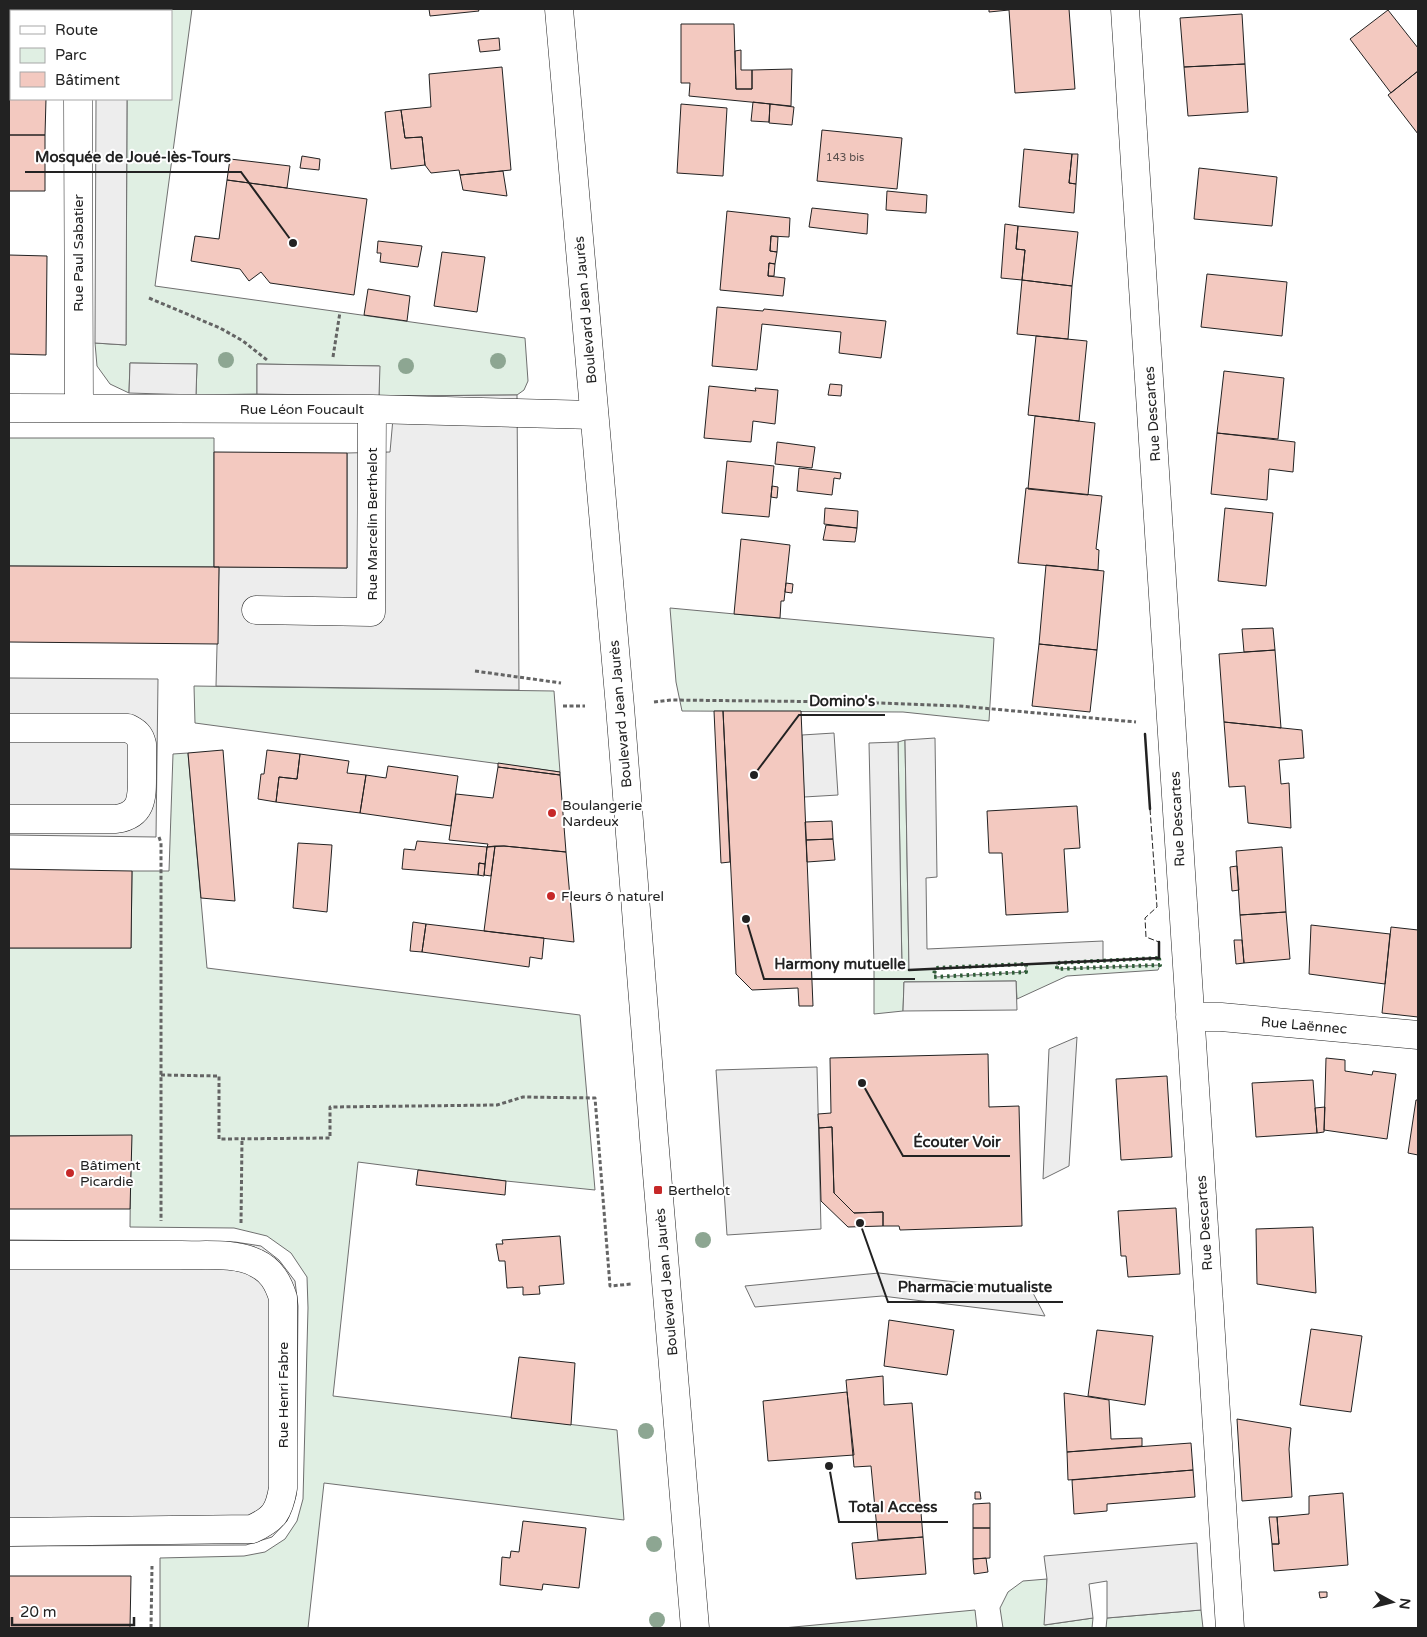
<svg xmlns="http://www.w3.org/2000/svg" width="1427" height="1637" viewBox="0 0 1427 1637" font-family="'Varela Round',sans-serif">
  <rect width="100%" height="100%" fill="#fff"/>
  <path fill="#e0efe3" stroke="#6f6f6f" d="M114,9H192L155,286L525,338L528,381L524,390L517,395L379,396V366L257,364V394L196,395L197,364L130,363L129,393L110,384L97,366L95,343L126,345L127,99H171V11H113Z
    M9,438H214V567L9,566Z
    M670,608L994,638L989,721L903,712L682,711L676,682Z
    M194,686L554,691L560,772L195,723Z
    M905,740L909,969L935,968V977L1026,972V964L1057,963V969L1160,965L1158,970L1067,976L1017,999L1016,981L904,982L903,1011L874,1014V970L902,969L898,742Z
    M188,753L207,968L580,1015L595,1190L506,1181L358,1162L333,1396L617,1430L624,1520L324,1483L308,1628H160V1558L244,1556L265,1552L285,1539L297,1521L303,1499L308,1308L307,1277L291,1253L267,1236L234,1228L130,1227L131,1136H9V948H131L132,871H169L173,754Z
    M1047,1579L1045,1625L1093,1618L1092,1628H1003L1000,1608L1008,1592L1023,1581Z
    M975,1610L977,1628H783Z
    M1201,1610L1203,1628H1106L1107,1618Z"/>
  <path fill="#ededed" stroke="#6f6f6f" d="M96,99H127L126,345L95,343Z
    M130,363L197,364L196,395L129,393Z
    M257,364L380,366L379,396L257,394Z
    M517,395L519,690L216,686L219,567L347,568V453L390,452L395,396Z
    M9,678L158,679L156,837L9,835Z
    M834,733L838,795L804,797L802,735Z
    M935,738L937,877L926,878L927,949L1103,941V961L909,970L905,740Z
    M898,742L902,970H874L869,743Z
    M1016,981L1017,1010L903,1011L904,982Z
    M1077,1037L1069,1166L1043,1179L1049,1049Z
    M817,1067L821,1229L727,1235L716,1070Z
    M9,1240L235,1242L261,1246L279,1260L295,1281L298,1306L296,1496L287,1521L272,1537L246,1545L9,1546Z
    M879,1273L1032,1291L1045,1316L882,1296L755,1307L745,1286Z
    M1197,1543L1201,1610L1107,1618V1581L1089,1584L1093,1618L1044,1625L1047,1579L1044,1556Z"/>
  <path fill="#f3c9c0" stroke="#222" d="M429,9H478L479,11L430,16Z
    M989,9H1069L1075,89L1015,93L1009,10L989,12Z
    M1388,10L1418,48V71L1391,93L1350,39Z
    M1242,14L1245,64L1184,67L1180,18Z
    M681,24H734L736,89H752V70L792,69L791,106L689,96L690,83H681Z
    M499,38L500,50L480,52L478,40Z
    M741,50V70H752V89H736L735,51Z
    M1245,64L1248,112L1188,116L1184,67Z
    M502,67L511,170L460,175L459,170L431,173L425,165L422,137L405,138L401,110L431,107L429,74Z
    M1418,71V134L1388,95Z
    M9,79H11V99H46L45,135H9Z
    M753,102L770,104L769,122L751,121Z
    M681,104L727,108L723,176L677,173Z
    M770,104L794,107L792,125L769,123Z
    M401,110L405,138L422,137L425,165L391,169L385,112Z
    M822,130L902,138L897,189L817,181Z
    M9,135H45V191H9Z
    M1024,149L1072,154L1069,183L1076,184L1074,213L1019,207Z
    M1072,154H1078L1076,184L1069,183Z
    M302,156L320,159L319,170L300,168Z
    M230,159L290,166L287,188L227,180Z
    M1199,168L1277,177L1272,226L1194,219Z
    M503,171L507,196L463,190L460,175Z
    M227,180L367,199L354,295L270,283L261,272L249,281L240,269L191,261L195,236L219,239Z
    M887,191L927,195L926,213L886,210Z
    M812,208L868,214L867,234L809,227Z
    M727,211L790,218L789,237L771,236L770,251L777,252L775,264L769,263L768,276L785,278L783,296L720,290Z
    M1005,224L1018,226L1016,249L1025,250L1022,280L1001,278Z
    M1018,226L1078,232L1072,286L1022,280L1025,250L1016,249Z
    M771,236L778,237L777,252L770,251Z
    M378,241L422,246L418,267L380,262L381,253H377Z
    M442,252L485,257L477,312L434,306Z
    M9,255L47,256L46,355L9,354Z
    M769,263L775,264L774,276H768Z
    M1207,274L1287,282L1282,336L1201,327Z
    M1022,280L1072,286L1068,339L1017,334Z
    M368,289L410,296L407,321L364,315Z
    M717,307L763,311L764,309L886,321L881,358L839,353L841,332L762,324L757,370L712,366Z
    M1036,336L1087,341L1079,421L1028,415Z
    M1224,371L1284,378L1278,439L1217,433Z
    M830,384L842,385L841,396L828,395Z
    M709,386L756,391L755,388L778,390L775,424L753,421L751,442L704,438Z
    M1035,416L1095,423L1088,495L1028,489Z
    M1217,433L1295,442L1293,472L1269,469L1267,500L1211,494Z
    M777,442L815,447L812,468L775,464Z
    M214,452L347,453V568L214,567Z
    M727,461L774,466L769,517L722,513Z
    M799,468L841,473L840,479L834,478L832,495L797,491Z
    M772,486L778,487L777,498L771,497Z
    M1026,488L1102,496L1096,549L1099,550L1098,570L1018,563Z
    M825,508L858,511L857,528L824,524Z
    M1225,508L1273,513L1266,586L1218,581Z
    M826,525L857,528L855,542L823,540Z
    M741,539L790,545L784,601H781L780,618L734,614Z
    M1046,565L1104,571L1097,650L1039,644Z
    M9,566L219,567L218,644L9,642Z
    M786,583L793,584L792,593L785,592Z
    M1273,628L1275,650L1244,652L1242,629Z
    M1039,644L1097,650L1090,712L1032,706Z
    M1275,650L1281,728L1224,722L1219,654Z
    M714,711H723L730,862L721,863Z
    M723,711H801L813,1006H799L798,988L752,990L736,974Z
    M1224,722L1302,730L1304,758L1279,760L1281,784L1289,783L1291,828L1248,823L1245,786L1229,787Z
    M223,750L235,901L201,898L188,753Z
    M267,750L300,754L297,779L279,777L276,802L258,799L261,774H264Z
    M300,754L349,761L347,773L366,775L360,813L276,802L279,777L297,779Z
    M498,763L560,772V775L498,767Z
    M388,766L458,776L451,826L360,813L366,775L386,778Z
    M498,767L560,775L566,852L504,846L487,847L488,844L449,840L456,794L493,798Z
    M1077,806L1080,848L1064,849L1068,912L1006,915L1002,853H989L987,811Z
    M832,821L833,839L806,840L805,822Z
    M833,839L835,860L807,862L806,840Z
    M417,841L487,847L485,864L479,863L478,875L402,869L404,849L415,850Z
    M298,843L332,845L327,912L293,908Z
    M495,846L491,876L484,875L487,847Z
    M495,846H504L566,852L574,942L484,931Z
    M1282,847L1286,912L1240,915L1236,851Z
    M479,863L485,864L484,876L478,875Z
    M1237,866L1239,890L1232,891L1230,867Z
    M9,869L132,871L131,948H9Z
    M1286,912L1290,959L1244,963L1240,915Z
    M413,922L426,924L422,952L410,951Z
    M426,924L544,938L542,959L530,957L529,967L422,952Z
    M1311,925L1390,934L1385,984L1309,974Z
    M1391,927L1418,930V1017L1382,1013Z
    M1234,940H1242L1244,963L1236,964Z
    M988,1054L989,1107L1019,1106L1022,1226L900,1230L899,1226H883V1212L854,1213L834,1193L832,1127L819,1128L818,1114L831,1113L830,1058Z
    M1326,1058L1345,1060V1071L1372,1075L1373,1071L1396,1074L1387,1139L1324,1130Z
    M1167,1076L1172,1157L1121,1160L1116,1079Z
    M1313,1080L1317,1133L1256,1137L1252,1083Z
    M1416,1100H1418V1155L1408,1153Z
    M1325,1107L1324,1132L1317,1133L1315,1108Z
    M832,1127L834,1193L854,1213L883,1212V1226L848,1227L821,1201L819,1128Z
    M132,1135L130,1209H9V1136Z
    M418,1170L506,1181L505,1195L416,1185Z
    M1176,1208L1180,1274L1128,1277L1126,1256H1121L1118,1211Z
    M1313,1227L1316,1293L1257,1284L1256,1229Z
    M560,1236L564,1284L539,1286L540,1294L523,1295V1287L507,1288L505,1261H499L496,1244H503L502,1240Z
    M889,1320L954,1330L947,1375L884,1366Z
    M1311,1329L1362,1336L1351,1412L1300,1405Z
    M1097,1330L1153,1336L1145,1405L1088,1396Z
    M519,1357L575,1363L571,1425L511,1418Z
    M883,1376L884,1405L912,1403L923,1537L878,1540L871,1466L854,1467L846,1380Z
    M847,1392L854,1455L768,1461L763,1401Z
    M1064,1393L1109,1400L1111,1439L1142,1438V1446L1067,1452Z
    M1237,1419L1291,1428L1289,1449L1292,1497L1242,1501Z
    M1191,1443L1193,1470L1068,1480L1067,1452Z
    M1193,1470L1195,1497L1107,1504V1511L1074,1514L1072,1480Z
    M975,1492H980L981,1499H975Z
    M1343,1493L1348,1565L1274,1571L1272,1544H1279L1277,1517L1309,1514V1496Z
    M990,1503V1528H973V1504Z
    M1269,1517H1277L1279,1544H1272Z
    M523,1521L586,1528L579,1588L543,1584L542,1590L500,1585L502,1557L510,1558L511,1551L519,1552Z
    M973,1528H990V1558L973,1559Z
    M923,1537L926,1574L856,1579L852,1543Z
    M986,1558L988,1572L974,1574L973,1559Z
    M9,1576H131L130,1628H9Z
    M1319,1592H1327V1597L1320,1598Z"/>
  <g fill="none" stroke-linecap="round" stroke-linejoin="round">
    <defs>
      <path id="minor" d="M71,9L72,11
        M1125,9C1161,549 1193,1089 1230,1628
        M78,99L79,408
        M9,408L372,409L594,415
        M256,610L371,612L372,409
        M9,728H128C136,732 140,735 142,744C142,754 142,765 142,775C142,797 143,815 116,819H9
        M1190,1017H1221L1418,1035
        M9,1255C66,1255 123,1255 181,1255C204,1256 235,1252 256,1263C271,1270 278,1282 283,1298V1488C279,1512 274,1519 252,1529L9,1532"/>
      <path id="major" d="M559,9L620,707L654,1138L695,1628"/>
    </defs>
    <use href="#minor" stroke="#222" stroke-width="29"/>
    <use href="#major" stroke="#222" stroke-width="29"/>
    <path stroke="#646464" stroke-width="3" stroke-dasharray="4 2.5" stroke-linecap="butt" d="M149,298L220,328L243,341L267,360
      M333,357L340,312
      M475,671L561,683
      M654,702L671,700L851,702L960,706L1136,722
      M563,706H585
      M159,837L161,843V1221
      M161,1075L219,1076V1139L330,1138V1107L497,1105L523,1097L595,1098L610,1286L631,1284
      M241,1223L242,1139
      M151,1628L152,1566"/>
    <use href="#minor" stroke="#fff" stroke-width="28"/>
    <use href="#major" stroke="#fff" stroke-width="28"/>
    <path stroke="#2f5e38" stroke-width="4" stroke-dasharray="2.5 4" stroke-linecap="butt" d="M1159,958L1160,965L1057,969V963Z
      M1026,964V972L934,977L935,968Z"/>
    <path stroke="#222" stroke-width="1" stroke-dasharray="6 2.5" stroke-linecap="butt" d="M1150,809L1157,907L1145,918L1146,937L1159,942"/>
    <path stroke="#222" stroke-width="2.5" d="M1145,734L1150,809
      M909,970L1159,958V942"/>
  </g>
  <g fill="#8da692">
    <circle cx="226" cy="360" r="8"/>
    <circle cx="498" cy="361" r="8"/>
    <circle cx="406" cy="366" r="8"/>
    <circle cx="703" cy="1240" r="8"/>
    <circle cx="646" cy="1431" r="8"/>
    <circle cx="654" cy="1544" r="8"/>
    <circle cx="657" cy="1620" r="8"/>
  </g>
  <g fill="#c62828" stroke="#fff" stroke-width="2">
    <circle cx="552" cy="813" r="5"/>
    <circle cx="551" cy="896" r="5"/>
    <circle cx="70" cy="1173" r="5"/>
    <rect x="653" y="1185" width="10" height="10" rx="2.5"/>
  </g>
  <g text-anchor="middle" stroke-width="4" stroke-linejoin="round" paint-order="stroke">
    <g font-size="11" fill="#564c4a">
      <text x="845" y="161">143 bis</text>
    </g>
    <g font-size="14" fill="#222" stroke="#fff">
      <text transform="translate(78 253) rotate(-90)" y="5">Rue Paul Sabatier</text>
      <text transform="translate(585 310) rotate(-95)" y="5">Boulevard Jean Jaurès</text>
      <text x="302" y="414">Rue Léon Foucault</text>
      <text transform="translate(1152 414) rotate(-94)" y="5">Rue Descartes</text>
      <text transform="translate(372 524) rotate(-90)" y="5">Rue Marcelin Berthelot</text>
      <text transform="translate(620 714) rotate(-95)" y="5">Boulevard Jean Jaurès</text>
      <text transform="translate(1177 819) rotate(-93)" y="5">Rue Descartes</text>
      <text transform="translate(1304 1025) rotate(5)" y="5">Rue Laënnec</text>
      <text transform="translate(1204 1223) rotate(-94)" y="5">Rue Descartes</text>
      <text transform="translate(666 1282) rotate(-95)" y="5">Boulevard Jean Jaurès</text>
      <text transform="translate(283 1395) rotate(-90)" y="5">Rue Henri Fabre</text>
    </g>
    <g font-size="14" fill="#222" stroke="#fff" text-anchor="start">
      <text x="562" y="810">Boulangerie<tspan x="562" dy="16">Nardeux</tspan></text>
      <text x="561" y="901">Fleurs ô naturel</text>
      <text x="80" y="1170">Bâtiment<tspan x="80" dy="16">Picardie</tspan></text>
      <text x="668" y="1195">Berthelot</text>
    </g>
  </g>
  <path fill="none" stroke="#222" stroke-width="2" d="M293 243L241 172H25M754 775L799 715H885M746 919L764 979H915M862 1083L903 1156H1010M860 1223L888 1302H1063M829 1466L839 1522H948"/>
  <g fill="#222" stroke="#fff" stroke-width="2">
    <circle cx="293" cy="243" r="5"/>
    <circle cx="754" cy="775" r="5"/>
    <circle cx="746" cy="919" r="5"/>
    <circle cx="862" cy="1083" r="5"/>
    <circle cx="860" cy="1223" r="5"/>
    <circle cx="829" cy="1466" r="5"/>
  </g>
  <g font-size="15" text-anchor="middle" font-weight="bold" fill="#222" stroke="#fff" stroke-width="4" stroke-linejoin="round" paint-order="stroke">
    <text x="133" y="162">Mosquée de Joué-lès-Tours</text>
    <text x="842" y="706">Domino's</text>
    <text x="840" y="969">Harmony mutuelle</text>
    <text x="957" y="1147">Écouter Voir</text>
    <text x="975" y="1292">Pharmacie mutualiste</text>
    <text x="893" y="1512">Total Access</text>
  </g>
  <rect width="1427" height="1637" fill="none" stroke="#222222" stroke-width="20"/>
  <rect x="10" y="10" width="162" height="90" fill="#ffffff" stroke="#a7a7a7"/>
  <rect x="20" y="26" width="25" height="8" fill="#ffffff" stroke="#a7a7a7"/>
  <text x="55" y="35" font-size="15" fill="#222222">Route</text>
  <rect x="20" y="48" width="25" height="15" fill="#e0efe3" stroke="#a7a7a7"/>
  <text x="55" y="60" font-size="15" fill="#222222">Parc</text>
  <rect x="20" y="72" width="25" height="15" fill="#f3c9c0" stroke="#a7a7a7"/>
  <text x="55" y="85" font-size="15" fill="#222222">Bâtiment</text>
  <g transform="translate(1392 1602) rotate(97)" stroke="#ffffff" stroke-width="4" paint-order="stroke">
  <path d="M0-4L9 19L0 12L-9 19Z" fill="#222222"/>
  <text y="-8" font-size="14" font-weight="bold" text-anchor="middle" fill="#222222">N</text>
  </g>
  <path d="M12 1617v8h122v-8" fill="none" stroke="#222222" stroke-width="2.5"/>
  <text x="20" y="1617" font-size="15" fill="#222222" stroke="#ffffff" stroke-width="4" paint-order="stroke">20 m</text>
</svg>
